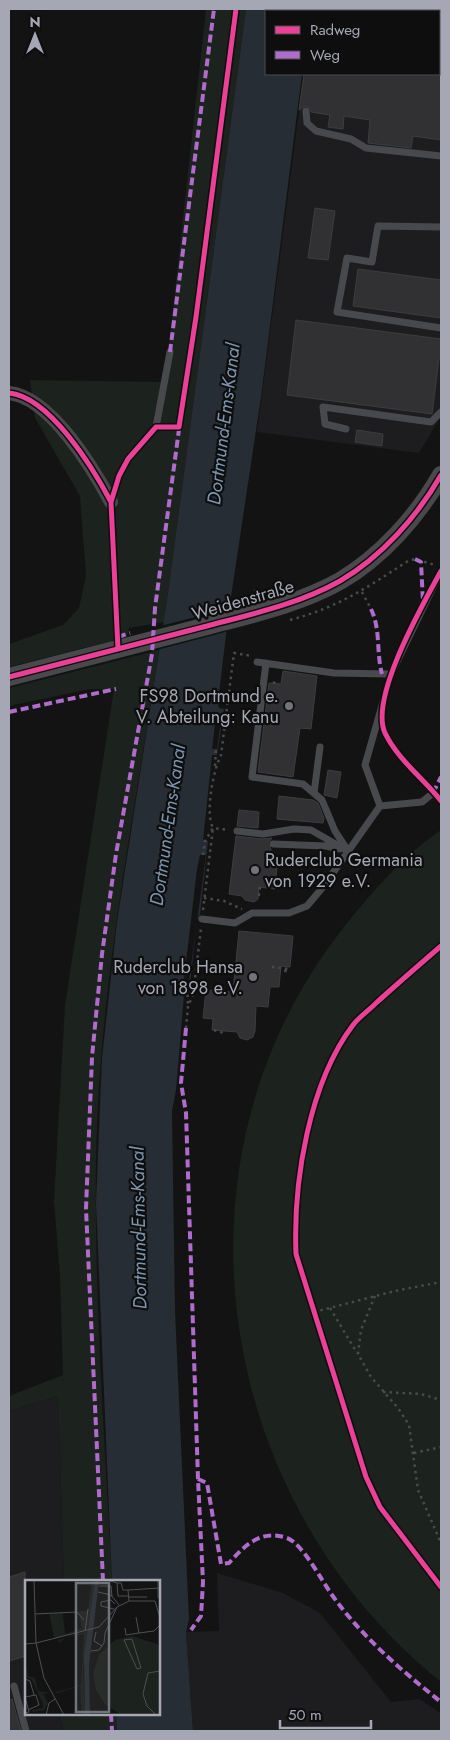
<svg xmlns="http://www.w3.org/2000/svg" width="450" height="1740" viewBox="0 0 450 1740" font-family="Jost,sans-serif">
  <rect width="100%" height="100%" fill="#131313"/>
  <path fill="#1d1d1f" d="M312,9H441V416L419,453L257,432L304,74H439V11H312Z
    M58,1396L64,1581H26V1714H59L64,1731H9V1411Z
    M217,1573L283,1593L320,1613L391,1702L419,1699L441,1713V1731H193L186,1632L219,1631Z"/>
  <path fill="#1c221d" d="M206,9H246L164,622L129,628L127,637L9,667V644L63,625L79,608L86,576L80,496L35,418L30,380L165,382Z
    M159,650C134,818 99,987 96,1158C94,1299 105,1441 112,1581H64L58,1396L9,1411V1396L63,1375L60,1276L54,1201L65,1005L114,689H90L9,706V688Z
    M441,830V1682C214,1500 160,1159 344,927C373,890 403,856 441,830Z
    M59,1714H116L117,1731H64Z"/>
  <path fill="#272d34" d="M246,9H311V11H266V74H302L261,397L229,610L218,702L219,708L224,709L217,755H212L203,840L208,841L200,914L197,920L189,994L184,995L176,1090L172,1111L175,1311L189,1619L186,1632L193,1731H117L116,1714H159V1581H112L96,1203L102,1058L117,922L167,600Z"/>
  <path fill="#131313" d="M231,608L229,631L157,650L160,626Z
    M216,715H222L217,749H212Z
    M200,855H206L188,989L185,988L184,979L197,869Z"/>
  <path fill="#313133" stroke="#3c3d3f" d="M304,74H441V140L413,136L411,148L368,143L370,120L344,116L343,129L328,127L330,115L311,112L310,108L306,106L299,110Z
    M315,208L335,211L328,260L308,258Z
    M358,269L441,280V318L353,306Z
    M296,320L441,339V359L439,358L432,414L287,395Z
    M357,430L383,434L382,446L355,442Z
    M283,671L317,676L311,729L300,728L293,777L258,772L269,683L281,684Z
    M328,770L341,772L337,798L324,795Z
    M279,796L313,800L318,803L324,818L323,823L277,819Z
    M239,810L259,812L258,828L237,826Z
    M236,836L262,839L272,838L268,843L271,849L270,857L283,859L277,866L275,889L259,887L258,899L254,902L245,900L242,896L229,894Z
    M239,931L293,936L290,967L281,966L279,987H270L268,1007L256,1006L255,1031L253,1037L247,1040L240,1038L237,1032L212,1030L213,1019L203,1018L206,990L233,992Z
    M25,1572L26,1656L9,1661V1577Z
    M12,1699L21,1731H9V1700Z"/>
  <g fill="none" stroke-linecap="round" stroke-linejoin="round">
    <path stroke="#494a4e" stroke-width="2.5" stroke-dasharray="2.5 4" stroke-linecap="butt" d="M255,589L257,597
      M362,592L371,609
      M290,620C339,607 366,588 408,561L415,559L435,565
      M273,682L277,684
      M215,766L216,749
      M203,855L205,841L213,828L229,830
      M260,887L259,895H263
      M204,898L224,901L242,909
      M203,910L213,828C205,813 213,771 221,755L234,653L252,656
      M272,967L288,969V971H284
      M187,988L188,1004
      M186,1028L188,1006L193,995L201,928
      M214,1030L224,1033
      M375,1296L361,1330L358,1354L371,1377L398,1408L409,1425L418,1490L441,1543
      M330,1308L357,1353
      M314,1312L395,1291L441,1282
      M383,1392L421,1394L441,1400
      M414,1453L441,1447"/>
    <path stroke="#48494c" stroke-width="7" d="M396,9L414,11
      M338,11L351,9
      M439,15H441
      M306,111L307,123L316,131L351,139L366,148L441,156
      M441,227L378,226L372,262L347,258L337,312L441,328
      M346,429L325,424L323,407L431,422L441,412
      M118,649L111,502L119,476L128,459L156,427L170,352
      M257,662L334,673L391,674
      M266,663L252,777L303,784L322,800L335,831L348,851
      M314,793L320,747
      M380,806L422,802L433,793
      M237,831L263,834L294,829L311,830L346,850
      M273,844L326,846L340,849
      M202,919L235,923L252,913H289L307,906L323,887L380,806L365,765L391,674L441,571
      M14,1686L26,1731"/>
    <path stroke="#48494c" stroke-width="14" d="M9,393C50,397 93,468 111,502"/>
    <path stroke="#48494c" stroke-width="18" d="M9,677C75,660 141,643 207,626C252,614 299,604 340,581C381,557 417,517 441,475"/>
    <path stroke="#b06ccc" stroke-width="4" stroke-dasharray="8 4" stroke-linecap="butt" d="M170,352L214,9
      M415,559L421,562L423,602
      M371,609C381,630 376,652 382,674
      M118,637L130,633
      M9,712L116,689
      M433,793L441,777
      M186,1028L181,1083L186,1113L198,1479L203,1582L201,1616L191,1630
      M198,1479L207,1483L221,1564L229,1563C245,1545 261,1529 287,1538C302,1543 322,1581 332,1595C362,1637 401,1670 441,1702
      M103,1581L86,1209L92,1057L102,954L116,854L152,654L155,608L180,422
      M111,1714L112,1731"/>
    <defs>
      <path id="cycleway" d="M9,393C50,397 93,468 111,502
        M441,571C423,604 369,698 385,733C398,760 424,779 441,801
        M118,649L111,502L119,476L128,459L156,427H179L196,317L236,9
        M9,677C75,660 141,643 207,626C252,614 299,604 340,581C381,557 417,517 441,475
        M441,946C419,965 397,984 375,1004C368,1011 359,1017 353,1025C309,1083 293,1182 296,1254L366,1477L380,1507L441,1587"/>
    </defs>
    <use href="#cycleway" stroke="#0e0e0f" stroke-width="8"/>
    <use href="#cycleway" stroke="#ea4096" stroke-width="5"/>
  </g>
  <g fill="#72747c" stroke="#0e0e0f" stroke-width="2">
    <circle cx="289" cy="706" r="5"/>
    <circle cx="255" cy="870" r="5"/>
    <circle cx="253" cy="977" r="5"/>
  </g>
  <g text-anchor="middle" stroke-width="4.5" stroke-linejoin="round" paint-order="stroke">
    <g font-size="18" fill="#a5a8b4" stroke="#0e0e0f">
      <text transform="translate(243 600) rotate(-16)" y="6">Weidenstraße</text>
    </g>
    <g font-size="18" fill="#a5a8b4" stroke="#0e0e0f" text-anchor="end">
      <text x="279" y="702">FS98 Dortmund e.<tspan x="279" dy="21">V. Abteilung: Kanu</tspan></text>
      <text x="265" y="866" text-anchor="start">Ruderclub Germania<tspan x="265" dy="21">von 1929 e.V.</tspan></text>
      <text x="243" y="973">Ruderclub Hansa<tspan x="243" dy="21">von 1898 e.V.</tspan></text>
    </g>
    <g font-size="19" font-style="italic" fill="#7c94ae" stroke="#0e0e0f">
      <text transform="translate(223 424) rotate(-83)" y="7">Dortmund-Ems-Kanal</text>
      <text transform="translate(167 825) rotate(-82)" y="7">Dortmund-Ems-Kanal</text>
      <text transform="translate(138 1228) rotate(-91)" y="7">Dortmund-Ems-Kanal</text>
    </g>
  </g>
  <g transform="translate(25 1580)">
    <rect width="135" height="135" fill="#131313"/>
    <path d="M67,0H70L63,49L32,58L29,57L24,33H38L40,54L57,48L53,31H63ZM63,51L58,89L60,135H57L55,106L33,113H28L56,105L59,54L40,58L34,63L33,60ZM107,56L135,65V135L95,134L80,124L71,110L68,94L74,75L90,60ZM1,86L3,96L10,98L13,111L26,113L18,114L23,123L19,130L8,132V135L7,130L18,128V124L7,100L1,97Z" fill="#1c221d"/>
    <path d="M70,0H74L64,85L65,135H60L59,76Z" fill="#272d34"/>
    <path fill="none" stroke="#4d4f53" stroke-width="1" d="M9,0L11,63L74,47L92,27L104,21H130L135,38M82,0L92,3L93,16H104M133,0V18M92,3H96L98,10H103L104,21M74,6H86L87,17M103,10L135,8M73,12L86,15L94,25M104,17H122M89,29L76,26V22L86,20L90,24M10,34L52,32L59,40M111,37L114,53L129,51L135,45M100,48L101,55L114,53M60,51L63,29M71,52L69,61L77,66M107,59L116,88L112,89L99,60ZM0,64L11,63L19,98L39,135M66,71L74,70L79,63L80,53L92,27M0,99L5,101L9,115M0,117L11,115L14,125L3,130M0,117L4,132L0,133M21,135L24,123L30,119M131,135L122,126L118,114L123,93L135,91"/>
    <path fill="#72747c" fill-opacity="0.15" stroke="#72747c" stroke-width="2.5" d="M51,3H84V132H51Z"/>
    <rect width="135" height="135" fill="none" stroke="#a5a8b4" stroke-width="2.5"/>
  </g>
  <rect width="450" height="1740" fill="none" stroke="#a5a8b4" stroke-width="20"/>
  <rect x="265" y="10" width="175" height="65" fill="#0e0e0f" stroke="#4a4c51"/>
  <rect x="275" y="26" width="25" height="8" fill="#ea4096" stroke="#4a4c51"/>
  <text x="310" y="35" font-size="15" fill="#a5a8b4">Radweg</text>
  <rect x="275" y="51" width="25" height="8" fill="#b06ccc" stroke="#4a4c51"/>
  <text x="310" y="60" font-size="15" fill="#a5a8b4">Weg</text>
  <g transform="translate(35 35)" stroke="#0e0e0f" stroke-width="4" paint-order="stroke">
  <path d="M0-4L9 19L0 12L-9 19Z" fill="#a5a8b4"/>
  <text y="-8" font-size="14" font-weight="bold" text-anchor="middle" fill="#a5a8b4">N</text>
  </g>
  <path d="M280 1720v8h91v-8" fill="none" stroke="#a5a8b4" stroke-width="2.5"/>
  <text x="288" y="1720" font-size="15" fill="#a5a8b4" stroke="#0e0e0f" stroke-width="4" paint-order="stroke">50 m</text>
</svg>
